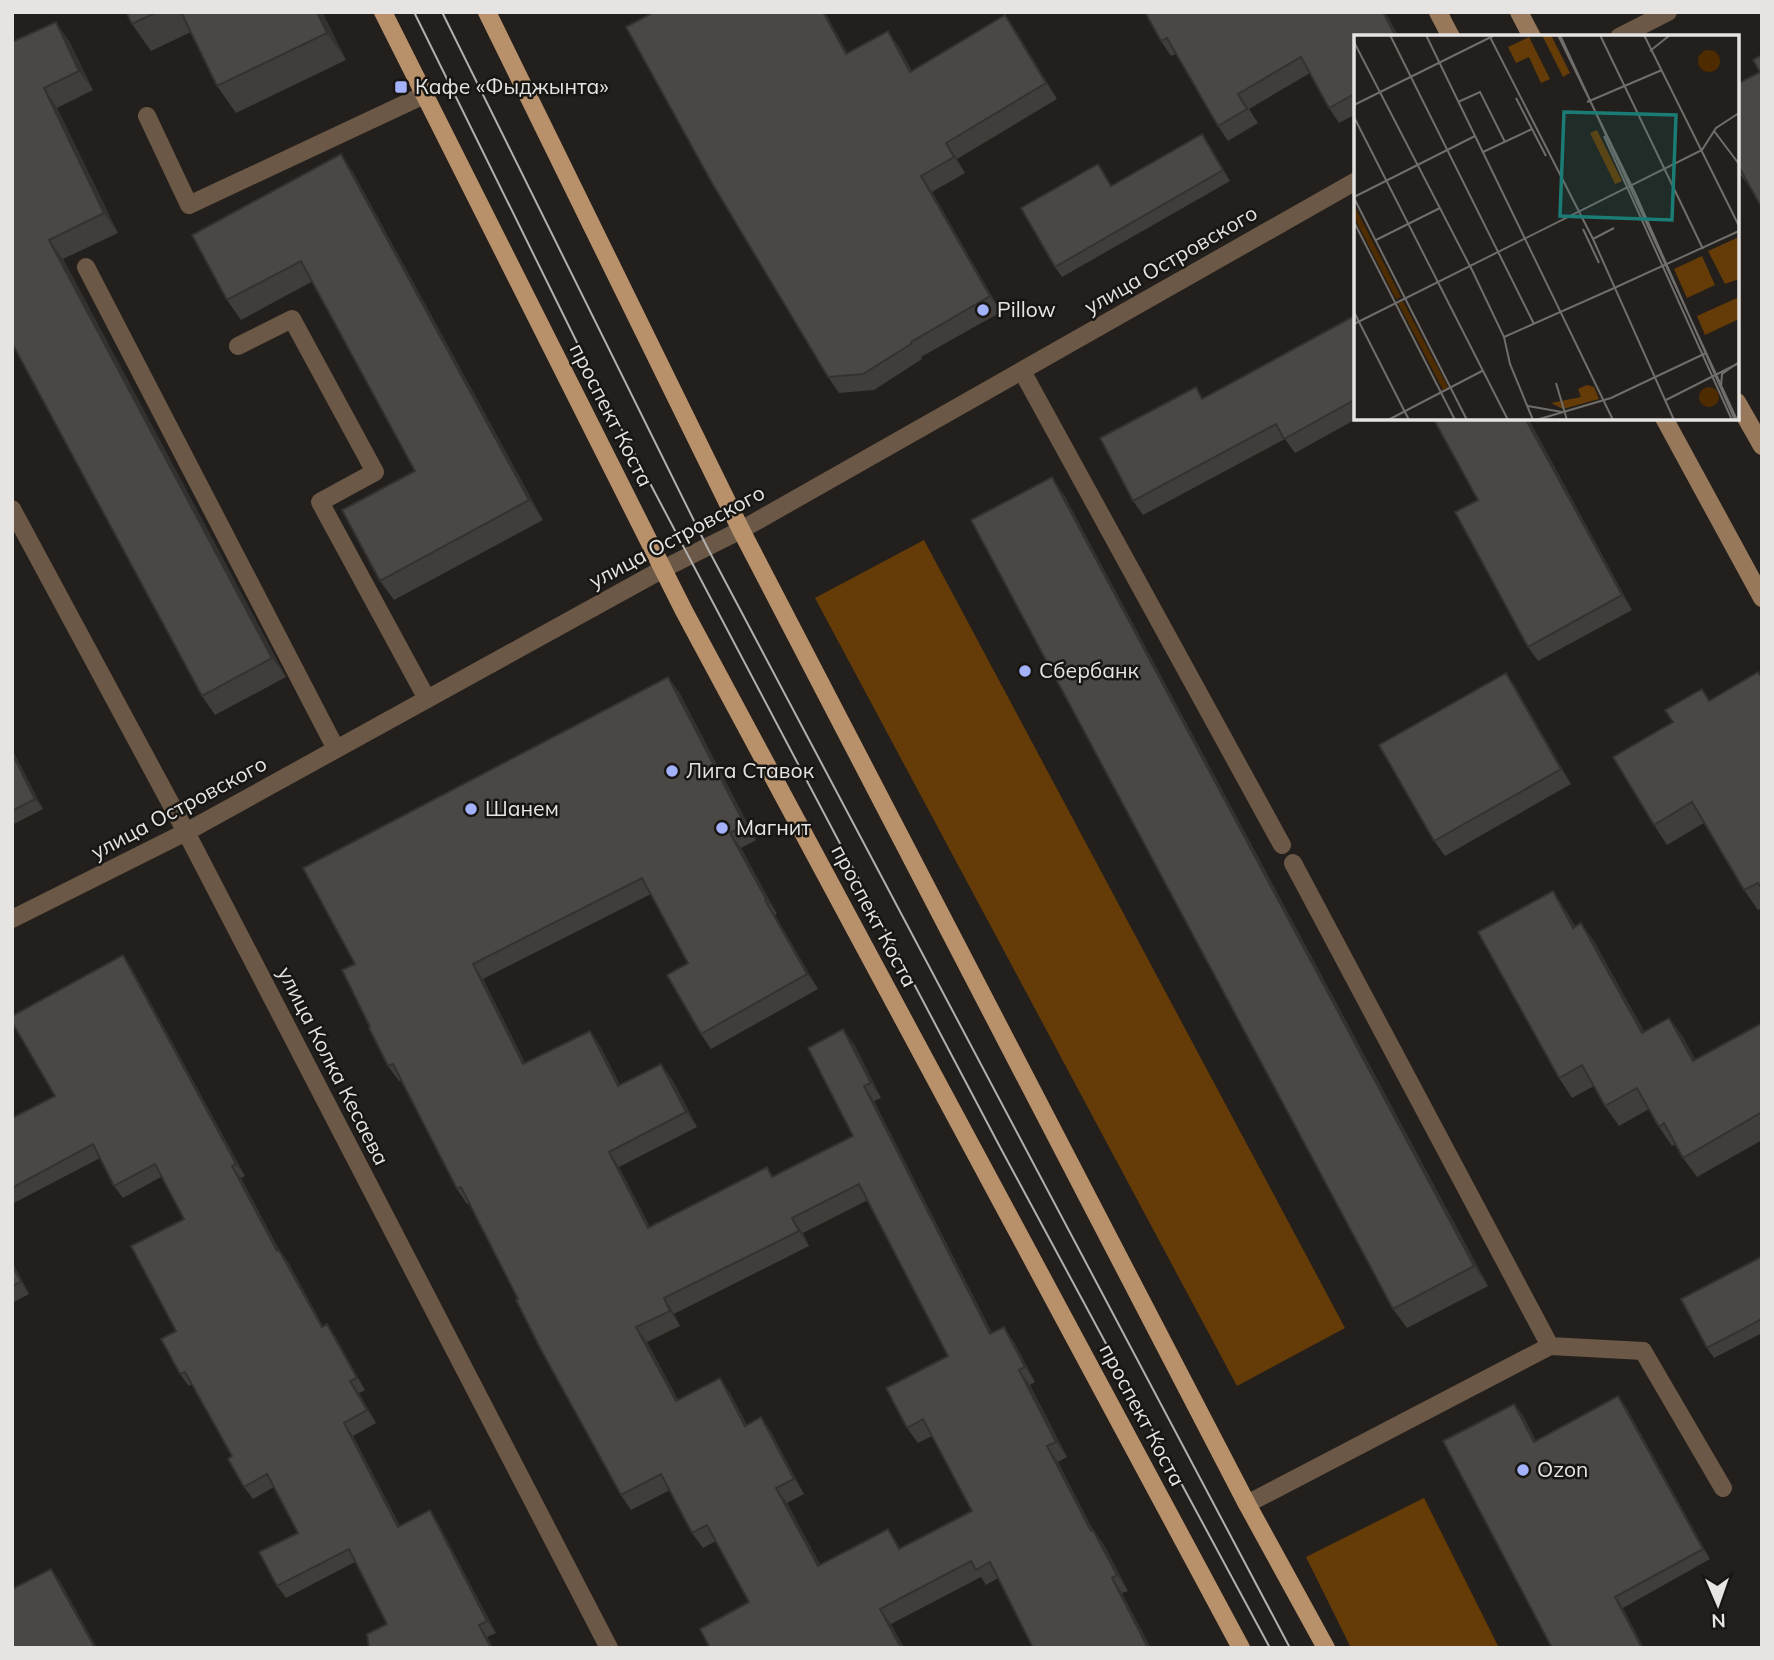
<svg xmlns="http://www.w3.org/2000/svg" width="1774" height="1660" viewBox="0 0 1774 1660" font-family="Mulish,sans-serif">
  <rect width="100%" height="100%" fill="#221f1c"/>
  <path fill="#653c07" d="M924,540L1345,1328L1237,1386L815,598Z
    M1424,1498L1499,1648H1351L1306,1557Z"/>
  <g fill="none" stroke-linecap="round" stroke-linejoin="round">
    <path stroke="#6b5846" stroke-width="18" d="M147,116L189,205L424,95
      M86,267L336,749
      M238,346L292,319L375,472L320,502L427,699
      M1022,371L1282,845
      M1550,1346L1643,1351L1723,1488
      M1247,1504L1550,1346L1293,863"/>
    <path stroke="#6b5846" stroke-width="18" d="M1619,37L1668,12
      M12,509L186,832L609,1648
      M12,919L186,832L663,569L741,530L1356,181"/>
    <path stroke="#97785a" stroke-width="18" d="M1438,12L1451,37
      M1519,12L1532,37
      M1737,402L1762,446
      M1664,418L1762,598"/>
    <path stroke="#b8916a" stroke-width="18" d="M383,12L684,611L1241,1648
      M487,12L741,530L1247,1504L1326,1648"/>
    <path stroke="#b2b0ae" stroke-width="2" d="M414,12L594,377L1000,1147L1270,1648
      M442,12L707,547L1290,1648"/>
  </g>
  <path fill="#403d3a" fill-rule="evenodd" d="M126,12H322L346,60L236,113L217,86L191,32L151,51L132,24Z
    M1145,12H1385L1399,37H1356V114L1339,123L1329,108L1310,73L1249,109L1258,123L1228,141L1218,126L1176,54L1171,56L1161,41Z
    M1016,31L1057,99L957,159L965,173L932,192L1001,312L921,357L922,359L874,390L839,393L828,377L848,53L899,47L912,71Z
    M69,41L93,90L57,108L118,233L63,259L286,677L215,715L202,696L12,343V42Z
    M1762,55V208L1746,180L1745,181L1737,170V84L1760,72L1753,60Z
    M1209,145L1230,181L1062,277L1055,267L1098,164L1112,186Z
    M341,154L354,174L543,520L394,600L380,581L415,471L313,281L241,320L227,300Z
    M1356,315V418H1358L1295,453L1285,439L1143,515L1133,501L1204,398Z
    M1528,418L1632,610L1538,661L1528,647L1478,500Z
    M1052,477L1065,497L1488,1286L1407,1328L1393,1309Z
    M1506,673L1516,688L1571,784L1445,856L1434,841Z
    M1762,677V908L1758,910L1744,890L1704,823L1667,845L1654,825L1673,722L1702,689L1710,700Z
    M679,692L756,840L741,848L777,914L775,915L818,989L711,1049L701,1034L688,963L651,894L483,979L525,1063L590,1031L600,1046L620,1085L672,1079L697,1127L619,1167L650,1227L773,1177L853,1136L854,1044L881,1098L874,1101L992,1333L1014,1342L1035,1382L1030,1385L1067,1457L1058,1462L1093,1530L1104,1545L1128,1591L1122,1593L998,1578L986,1585L981,1577L891,1624L904,1648H710L749,1602L716,1541L703,1548L692,1533L670,1490L631,1510L621,1495L470,1203L467,1204L457,1189L401,1080L399,1081L388,1066L370,1027L355,964ZM868,1200L948,1356L907,1428L918,1443L932,1436L972,1511L900,1548L898,1544L820,1565L787,1503L804,1494L771,1432L761,1417L747,1425L730,1393L678,1400L647,1342L680,1326L674,1314L809,1246L803,1233Z
    M12,749L43,809L12,825Z
    M1566,911L1575,926L1581,923L1595,943L1644,1032L1669,1018L1683,1037L1695,1060L1762,1023V1140L1697,1177L1683,1158L1676,1144L1672,1146L1659,1127L1649,1109L1619,1126L1605,1106L1594,1086L1572,1098L1559,1078Z
    M131,967L245,1176L241,1178L279,1250L288,1262L323,1326L335,1336L365,1390L359,1393L376,1423L353,1436L400,1526L430,1510L438,1523L496,1633L487,1637L493,1648H369L387,1624L355,1562L286,1598L277,1586L298,1533L274,1487L253,1499L244,1487L232,1456L192,1384L189,1386L180,1374L176,1331L184,1219L161,1177L123,1198L114,1186L100,1158L12,1204V1118L55,1096Z
    M1762,1258V1333L1714,1358L1707,1348Z
    M12,1261L29,1294L12,1303Z
    M1618,1396L1626,1407L1710,1559L1552,1648L1514,1404L1522,1414L1536,1441Z"/>
  <path fill="#343230" d="M317,12H322L346,60L327,33Z
    M823,12H825L857,70L846,54Z
    M1383,12H1385L1399,37H1396Z
    M1005,15L1016,31L1057,99L1046,83Z
    M56,22L69,41L93,90L79,71Z
    M888,31L899,47L921,88L910,72Z
    M44,88L57,108L118,233L104,213Z
    M1202,134L1209,145L1230,181L1223,170Z
    M946,143L957,159L965,173L954,157Z
    M341,154L354,174L543,520L529,500Z
    M921,176L932,192L1001,312L990,296Z
    M49,240L63,259L286,677L272,658Z
    M1525,418H1528L1632,610L1622,595Z
    M1052,477L1065,497L1488,1286L1474,1266Z
    M1506,673L1516,688L1571,784L1561,769Z
    M668,677L679,692L756,840L745,825Z
    M12,749L43,809L35,799L12,753Z
    M730,833L741,848L777,914L766,899Z
    M1553,891L1566,911L1586,947L1573,928Z
    M765,900L775,915L818,989L807,974Z
    M1581,923L1595,943L1656,1052L1642,1033Z
    M123,955L131,967L245,1176L236,1164Z
    M473,964L483,979L533,1079L523,1064Z
    M1669,1018L1683,1037L1707,1080L1693,1061Z
    M843,1029L854,1044L881,1098L871,1083Z
    M590,1031L600,1046L628,1102L618,1086Z
    M661,1064L672,1079L697,1127L686,1112Z
    M864,1086L874,1101L1000,1349L990,1334Z
    M609,1152L619,1167L658,1243L648,1228Z
    M232,1166L241,1178L286,1263L277,1251Z
    M792,1218L803,1233L809,1246L799,1231Z
    M279,1250L288,1262L330,1339L322,1327Z
    M12,1261L29,1294L21,1282L12,1265Z
    M664,1298L674,1314L680,1326L670,1311Z
    M327,1324L335,1336L365,1390L357,1378Z
    M636,1327L647,1342L687,1416L676,1401Z
    M1004,1327L1014,1342L1035,1382L1025,1367Z
    M1019,1370L1030,1385L1067,1457L1056,1442Z
    M720,1378L730,1393L755,1441L745,1426Z
    M350,1381L359,1393L376,1423L367,1410Z
    M1618,1396L1626,1407L1710,1559L1703,1549Z
    M1514,1404L1522,1414L1542,1453L1534,1442Z
    M761,1417L771,1432L804,1494L794,1479Z
    M344,1423L353,1436L407,1539L398,1527Z
    M1047,1446L1058,1462L1101,1546L1091,1531Z
    M776,1488L787,1503L829,1581L818,1566Z
    M430,1510L438,1523L496,1633L487,1621Z
    M888,1529L898,1544L909,1564L899,1549Z
    M1093,1530L1104,1545L1128,1591L1117,1575Z
    M51,1569L60,1581L97,1648H95Z
    M1112,1578L1122,1593L1151,1648H1148Z
    M1615,1597L1623,1608L1644,1648H1642Z
    M880,1609L891,1624L904,1648H901Z
    M479,1625L487,1637L493,1648H491Z"/>
  <path fill="#4b4744" stroke="#343230" stroke-width="2" fill-rule="evenodd" d="M126,12H157L132,24Z
    M181,12H317L327,33L217,86Z
    M654,12H823L846,54L888,31L910,72L1005,15L1046,83L946,143L954,157L921,176L990,296L911,342V344L863,374L828,377L712,183L626,27Z
    M1145,12H1383L1396,37H1356V93L1329,108L1301,57L1238,94L1247,109L1218,126L1167,38L1161,41Z
    M56,22L79,71L44,88L104,213L49,240L272,658L202,696L12,343V42Z
    M1762,55V208L1739,167L1737,168V84L1760,72L1753,60Z
    M1202,134L1223,170L1055,267L1021,208L1098,164L1111,186Z
    M341,154L529,500L380,581L342,510L415,471L301,261L227,300L192,235Z
    M1356,315V399L1284,439L1276,424L1133,501L1100,438L1196,387L1202,399Z
    M1433,418H1525L1622,595L1528,647L1455,512L1478,500Z
    M1052,477L1474,1266L1393,1309L971,520Z
    M1758,672L1762,678V889L1758,883L1744,890L1692,802L1654,825L1613,757L1673,722L1665,710L1702,689L1709,701Z
    M1506,673L1561,769L1434,841L1379,745Z
    M668,677L745,825L730,833L766,899L765,900L807,974L701,1034L667,975L688,963L642,878L473,964L523,1064L590,1031L618,1086L661,1064L686,1112L609,1152L648,1228L767,1167L772,1177L853,1136L808,1048L843,1029L871,1083L864,1086L990,1334L1004,1327L1025,1367L1019,1370L1056,1442L1047,1446L1091,1531L1093,1530L1117,1575L1112,1578L1148,1648H1033L990,1562L976,1570L971,1561L880,1609L901,1648H710L700,1629L749,1602L707,1525L692,1533L661,1474L621,1495L540,1348L516,1300L518,1299L461,1187L457,1189L393,1064L388,1066L369,1028L370,1027L342,970L355,964L303,868ZM859,1184L948,1356L886,1388L907,1428L923,1419L972,1511L899,1549L888,1529L818,1566L776,1488L794,1479L761,1417L745,1426L720,1378L676,1401L636,1327L670,1311L664,1298L799,1231L792,1218Z
    M12,753L35,799L12,811Z
    M1553,891L1573,928L1581,923L1642,1033L1669,1018L1693,1061L1762,1023V1112L1683,1158L1664,1123L1659,1127L1637,1088L1605,1106L1582,1065L1559,1078L1478,932Z
    M123,955L236,1164L232,1166L277,1251L279,1250L322,1327L327,1324L357,1378L350,1381L367,1410L344,1423L398,1527L430,1510L487,1621L479,1625L491,1648H369L367,1634L387,1624L349,1549L277,1586L259,1552L298,1533L267,1474L244,1487L228,1459L232,1456L185,1372L180,1374L161,1339L176,1331L131,1246L184,1219L155,1164L114,1186L93,1144L12,1188V1118L55,1096L12,1022V1016Z
    M1761,1257L1762,1319L1707,1348L1681,1299Z
    M12,1265L21,1282L12,1286Z
    M1618,1396L1703,1549L1615,1597L1642,1648H1552L1443,1441L1514,1404L1534,1442Z
    M51,1569L95,1648H12V1589Z"/>
  <g fill="#a4b2fc" stroke="#181613" stroke-width="2.5">
    <rect x="394" y="80" width="14" height="14" rx="3.5"/>
    <circle cx="983" cy="310" r="7"/>
    <circle cx="1025" cy="671" r="7"/>
    <circle cx="672" cy="771" r="7"/>
    <circle cx="471" cy="809" r="7"/>
    <circle cx="722" cy="828" r="7"/>
    <circle cx="1523" cy="1470" r="7"/>
  </g>
  <g text-anchor="middle" stroke-width="5" stroke-linejoin="round" paint-order="stroke">
    <g font-size="21" fill="#e6e4e2" stroke="#181613" text-anchor="start">
      <text x="415" y="94">Кафе «Фыджынта»</text>
      <text x="997" y="317">Pillow</text>
      <text x="1039" y="678">Сбербанк</text>
      <text x="686" y="778">Лига Ставок</text>
      <text x="485" y="816">Шанем</text>
      <text x="736" y="835">Магнит</text>
      <text x="1537" y="1477">Ozon</text>
    </g>
    <g font-size="21" fill="#e6e4e2" stroke="#181613">
      <text transform="translate(1171 260) rotate(-30)" y="7">улица Островского</text>
      <text transform="translate(611 415) rotate(63)" y="7">проспект Коста</text>
      <text transform="translate(677 537) rotate(-28)" y="7">улица Островского</text>
      <text transform="translate(179 808) rotate(-28)" y="7">улица Островского</text>
      <text transform="translate(874 916) rotate(62)" y="7">проспект Коста</text>
      <text transform="translate(333 1066) rotate(63)" y="7">улица Колка Кесаева</text>
      <text transform="translate(1142 1415) rotate(62)" y="7">проспект Коста</text>
    </g>
  </g>
  <g transform="translate(1354 35)">
    <rect width="385" height="385" fill="#221f1c"/>
    <path d="M344 26a11 11 0 1 1 22 0a11 11 0 1 1-22 0ZM0,170L47,262L42,264L0,182ZM49,266L94,352L89,355L44,268ZM345 362a10 10 0 1 1 20 0a10 10 0 1 1-20 0Z" fill="#4f2c00"/>
    <path d="M188,0H197L216,38L209,42ZM175,2L196,44L187,48L175,22L162,28L154,12ZM243,95L268,146L261,149L236,98ZM385,202V244L371,249L354,216ZM348,221L361,250L333,263L320,234ZM385,256V284L351,300L343,281L383,263ZM233,350L240,352L245,364L209,374L197,368L227,362L224,354Z" fill="#653c07"/>
    <path fill="none" stroke="#706e6b" stroke-width="2" d="M36,0L180,289M72,0L259,385M204,0L282,160L381,385M206,0L383,385M246,0L349,214M290,0L385,191M136,2L239,204L320,385M0,7L119,237L150,302L156,329L179,385M296,16L316,0M162,63L192,121M104,67L126,57L151,107M233,67L308,35M0,70L139,1M0,82L154,385M360,96L385,129M250,101L378,385M129,117L178,94M0,162L121,101M0,163L113,385M0,187L101,385M229,194L245,228M239,204L260,193M22,205L86,173M258,254L385,196M0,277L55,385M0,289L348,115L362,93L385,78M150,302L258,254M202,348L213,385M367,352L368,339L385,327M312,365L385,328M174,371L208,377M34,385L128,336M182,385L257,363L352,318"/>
    <path fill="#1a7c74" fill-opacity="0.15" stroke="#1a7c74" stroke-width="3.5" d="M210,77L322,80L318,185L206,181Z"/>
    <rect width="385" height="385" fill="none" stroke="#e6e4e2" stroke-width="3.5"/>
  </g>
  <rect width="1774" height="1660" fill="none" stroke="#e6e4e2" stroke-width="28"/>
  <g transform="translate(1718 1604) rotate(178)" stroke="#181613" stroke-width="5" paint-order="stroke">
  <path d="M0-5L12 26L0 18L-12 26Z" fill="#e6e4e2"/>
  <text y="-10" font-size="19" font-weight="bold" text-anchor="middle" fill="#e6e4e2">N</text>
  </g>
</svg>
